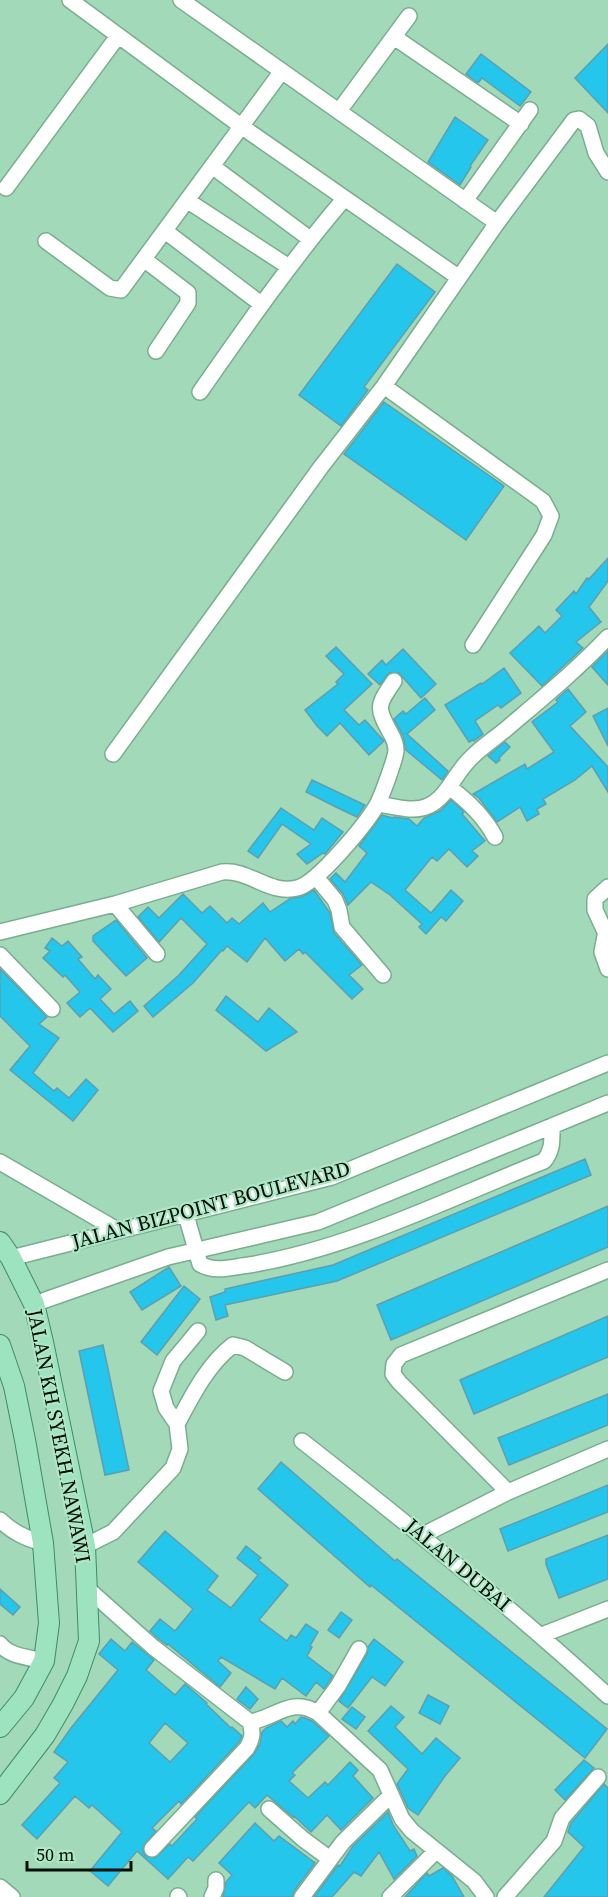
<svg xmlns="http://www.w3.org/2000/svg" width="608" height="1897" viewBox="0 0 608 1897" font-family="'Source Serif 4',serif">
  <rect width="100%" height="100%" fill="#a2d9b8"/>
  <path fill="#24c6eb" stroke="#5d9eb1" stroke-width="1.5" fill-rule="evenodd" d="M608,44V113L575,78Z
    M481,54L531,92L520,106L482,78L478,83L466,74Z
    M455,117L488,140L470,166L471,167L460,185L428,162Z
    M397,264L435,292L364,387L368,390L341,426L299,395Z
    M384,402L504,486L466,540L344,454Z
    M608,558V581L589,607L601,622L576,642L583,648L542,686L510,653L539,626L545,633L562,616L556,610L574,591L576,594L587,578L589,579Z
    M336,647L372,684L344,710L359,725L365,720L384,741L369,755L340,723L327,736L317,726L305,710L338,684L336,682L344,674L326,656Z
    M403,649L436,684L421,698L399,673H389L380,685L368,674L382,660L386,665Z
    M608,651V685L592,667Z
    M504,668L521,693L501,708L498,705L475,721L483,734L474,741L473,740L469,742L445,705L481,683L482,684Z
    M568,689L586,712L570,726L608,767V792L592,766L575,780L543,799L546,804L537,809L539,814L527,821L520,807L497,822L479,798L473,794L525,764L527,769L554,752L532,722L558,702L556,700Z
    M425,698L435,710L407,734L448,771L442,780L406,750L403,736L394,719L403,711L406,714Z
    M608,708V746L593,716Z
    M505,742L510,747L499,758L500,760L496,763L488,756Z
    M312,780L365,805L357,817L336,807L306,792Z
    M451,800L464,812L462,814L485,841L472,851L478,856L467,867L449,849L437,861L432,857L405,890L431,913L451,890L463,901L446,921L441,917L426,934L419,927L422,924L390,895L371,882L348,905L343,894L330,879L336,873L345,882L367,853L359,846L382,815L393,818L394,817L409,819L417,826L424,818L440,811Z
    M281,808L314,830L322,818L343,832L325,854L323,853L307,864L297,854L311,844L282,824L258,858L248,851Z
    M314,890L330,913L334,933L362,965L349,975L363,989L352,999L305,952L303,954L299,949L285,961L265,938L247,962L227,946L223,951L222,950L193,983L153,1017L144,1006L179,975L207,944L181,918L159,942L138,917L148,907L159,918L183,894L202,913L210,906L227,923L232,918L239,924L263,903L270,912L291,898L301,897Z
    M116,920L147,958L126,976L93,941V936Z
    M52,938L62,946L68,941L82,957L78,959L95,979L98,975L111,989L100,999L114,1014L130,1001L138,1011L113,1032L90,1008L80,1017L67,1003L80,992L65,975L63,977L43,958L50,951L45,948Z
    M0,969L47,1017L39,1024L59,1038L33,1073L54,1091L57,1088L69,1098L86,1079L98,1090L73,1121L10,1070L30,1046L0,1016Z
    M226,996L258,1022L269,1008L297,1032L266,1051L216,1010Z
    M585,1159L591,1175L337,1281L225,1305L228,1316L216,1320L210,1297L225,1292V1289L333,1265Z
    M608,1206V1247L391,1340L377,1305Z
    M169,1267L181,1286L142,1310L130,1292Z
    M184,1286L200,1299L157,1355L141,1342Z
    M608,1316V1357L474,1414L460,1380Z
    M103,1345L129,1470L105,1475L79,1351Z
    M608,1394V1425L509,1465L498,1438Z
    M281,1462L395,1561L397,1559L607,1729L585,1758L371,1585L370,1587L258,1489Z
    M608,1485V1512L508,1551L500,1529Z
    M165,1531L218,1576L207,1590L231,1608L258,1575L237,1558L246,1546L261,1558L258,1560L288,1585L259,1620L287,1641L291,1635L296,1638L306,1624L318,1632L310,1646L312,1647L307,1656L333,1676L324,1689L316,1682L306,1696L282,1678L275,1689L221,1657L218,1661L231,1673L220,1687L168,1644L167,1645L160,1640L150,1631L160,1619L175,1631L193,1609L138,1562Z
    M608,1535V1579L559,1598L546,1564V1559Z
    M0,1589L20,1607L13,1615L0,1604Z
    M341,1612L352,1620L339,1638L328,1630Z
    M111,1639L125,1651L132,1642L154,1660L146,1670L175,1695L185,1684L207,1703L206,1704L231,1728L232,1727L242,1736L239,1742L181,1804L179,1801L152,1828L156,1831L143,1846V1852L146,1856L155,1858L170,1844L172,1846L197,1819L195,1817L254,1754L260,1744L262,1732L266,1728L281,1721L287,1727L293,1721L295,1724L301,1717L305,1718L312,1721L329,1736L292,1773L295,1775L289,1781L308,1798L325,1782L328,1785L350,1762L358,1770L353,1776L373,1798L341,1830L327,1815L311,1832L294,1816L293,1817L267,1795L255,1808L249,1802L193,1861L188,1857L168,1879L137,1851L108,1886L90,1871L122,1832L92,1805L89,1808L75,1796L37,1839L22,1825L60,1783L54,1778L68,1762L54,1752L71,1728L118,1670L99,1654ZM165,1723L188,1743L170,1762L149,1743Z
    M374,1639L403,1662L385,1686L372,1677L348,1708L339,1701L367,1654L368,1647Z
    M246,1687L258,1699L250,1709L237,1699Z
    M428,1695L449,1706L440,1724L419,1713Z
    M391,1706L404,1717L395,1727L422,1754L436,1738L460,1758L445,1776L418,1815L408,1808L397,1784L408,1769L368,1731Z
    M352,1707L365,1717L356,1729L342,1719Z
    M584,1760L594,1768L565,1800L555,1790Z
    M604,1784L608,1788V1897H544L584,1847L568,1832L571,1823Z
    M388,1812L393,1825L410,1851L414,1849L417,1856L394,1879L379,1852L361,1876L354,1872L332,1897H314L338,1865L340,1866L353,1846Z
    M255,1823L274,1841L279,1836L315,1863L294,1891L292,1897H223L226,1882L232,1875L219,1863Z
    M443,1868L452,1876L464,1897H405L427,1873L429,1876Z"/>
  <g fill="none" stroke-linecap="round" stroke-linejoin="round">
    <defs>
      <path id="minor" d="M70,0L241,126L458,277
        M181,0L497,223
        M394,37L521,124
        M339,111L409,16
        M212,166L310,239
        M6,188L118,36
        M188,201L289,267
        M465,201L530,110
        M165,231L261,304
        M46,241L110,288L121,290L282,71
        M145,260L188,293V303L156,351
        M384,386L543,501L551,516L544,535L473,645
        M200,392C246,326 292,260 344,199
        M113,754L321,467L384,386L497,223L574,120L579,119L588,126L596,153L608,172
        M449,787C468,801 484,816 495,837
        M378,804C393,806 413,813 428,806C447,798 455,773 470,759C480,748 494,739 505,730C540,700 577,670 608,637
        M316,877L335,900L339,910L342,927L383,975
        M608,887L595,899V910L608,938
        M115,904L157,954
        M0,932L115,904L222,872C249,869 269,895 297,888C317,884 368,822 378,803C382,795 395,760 396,751C396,745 394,739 391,734C376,707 377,706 394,681
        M605,936L602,952L608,969
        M0,955L52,1009
        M0,1162L119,1231
        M186,1215L200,1264C215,1273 232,1267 249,1265C352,1248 447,1199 544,1161C553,1150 552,1140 552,1126
        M11,1258L332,1177L608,1063
        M34,1304L168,1257L318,1222L608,1103
        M177,1424C192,1396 207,1365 233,1345L245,1348L285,1372
        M302,1441C407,1523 510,1606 608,1696
        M508,1492L399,1382L393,1374L394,1364L401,1355L608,1270
        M0,1520C14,1533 25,1538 43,1543
        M423,1535L508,1492L608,1449
        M85,1546L113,1532L173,1468L180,1449L177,1424L166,1408L161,1391L173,1361L198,1331
        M88,1589L153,1647L250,1722C275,1718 292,1696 318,1713L380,1770L402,1819L412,1831L474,1881L486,1897
        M542,1635L608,1609
        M0,1644C10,1657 29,1657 44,1661
        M318,1713L338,1686L359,1649
        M269,1809L303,1839L330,1859
        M152,1849L247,1748C253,1737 253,1733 250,1722
        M0,1887L12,1897
        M178,1896L179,1897
        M212,1897L216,1888V1880
        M302,1897L343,1842L390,1796
        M390,1897L436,1851
        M505,1897L554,1841L562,1818L598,1777"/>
      <path id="major" d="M0,1242L11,1258L34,1304L43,1342L85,1546L89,1641L77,1676L63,1704L45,1735L0,1794
        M0,1345L14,1386L25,1440L43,1543L49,1623L44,1661L24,1698L0,1727"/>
    </defs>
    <use href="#minor" stroke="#78ae8f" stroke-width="18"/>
    <use href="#major" stroke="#3d8d64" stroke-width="22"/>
    <use href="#minor" stroke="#fff" stroke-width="15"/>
    <use href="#major" stroke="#9ee3c0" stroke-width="20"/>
  </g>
  <g text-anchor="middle" stroke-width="4.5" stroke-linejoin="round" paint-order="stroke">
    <g font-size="21" fill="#001006" stroke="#afe6c5">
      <text transform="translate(211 1205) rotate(-15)" y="7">JALAN BIZPOINT BOULEVARD</text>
      <text transform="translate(59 1436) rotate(79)" y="7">JALAN KH SYEKH NAWAWI</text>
      <text transform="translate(458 1565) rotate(40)" y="7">JALAN DUBAI</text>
    </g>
  </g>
  <path d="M27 1861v9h104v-9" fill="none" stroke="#001006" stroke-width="3"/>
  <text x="36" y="1861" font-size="18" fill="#001006" stroke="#afe6c5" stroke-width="4.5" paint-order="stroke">50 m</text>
</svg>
